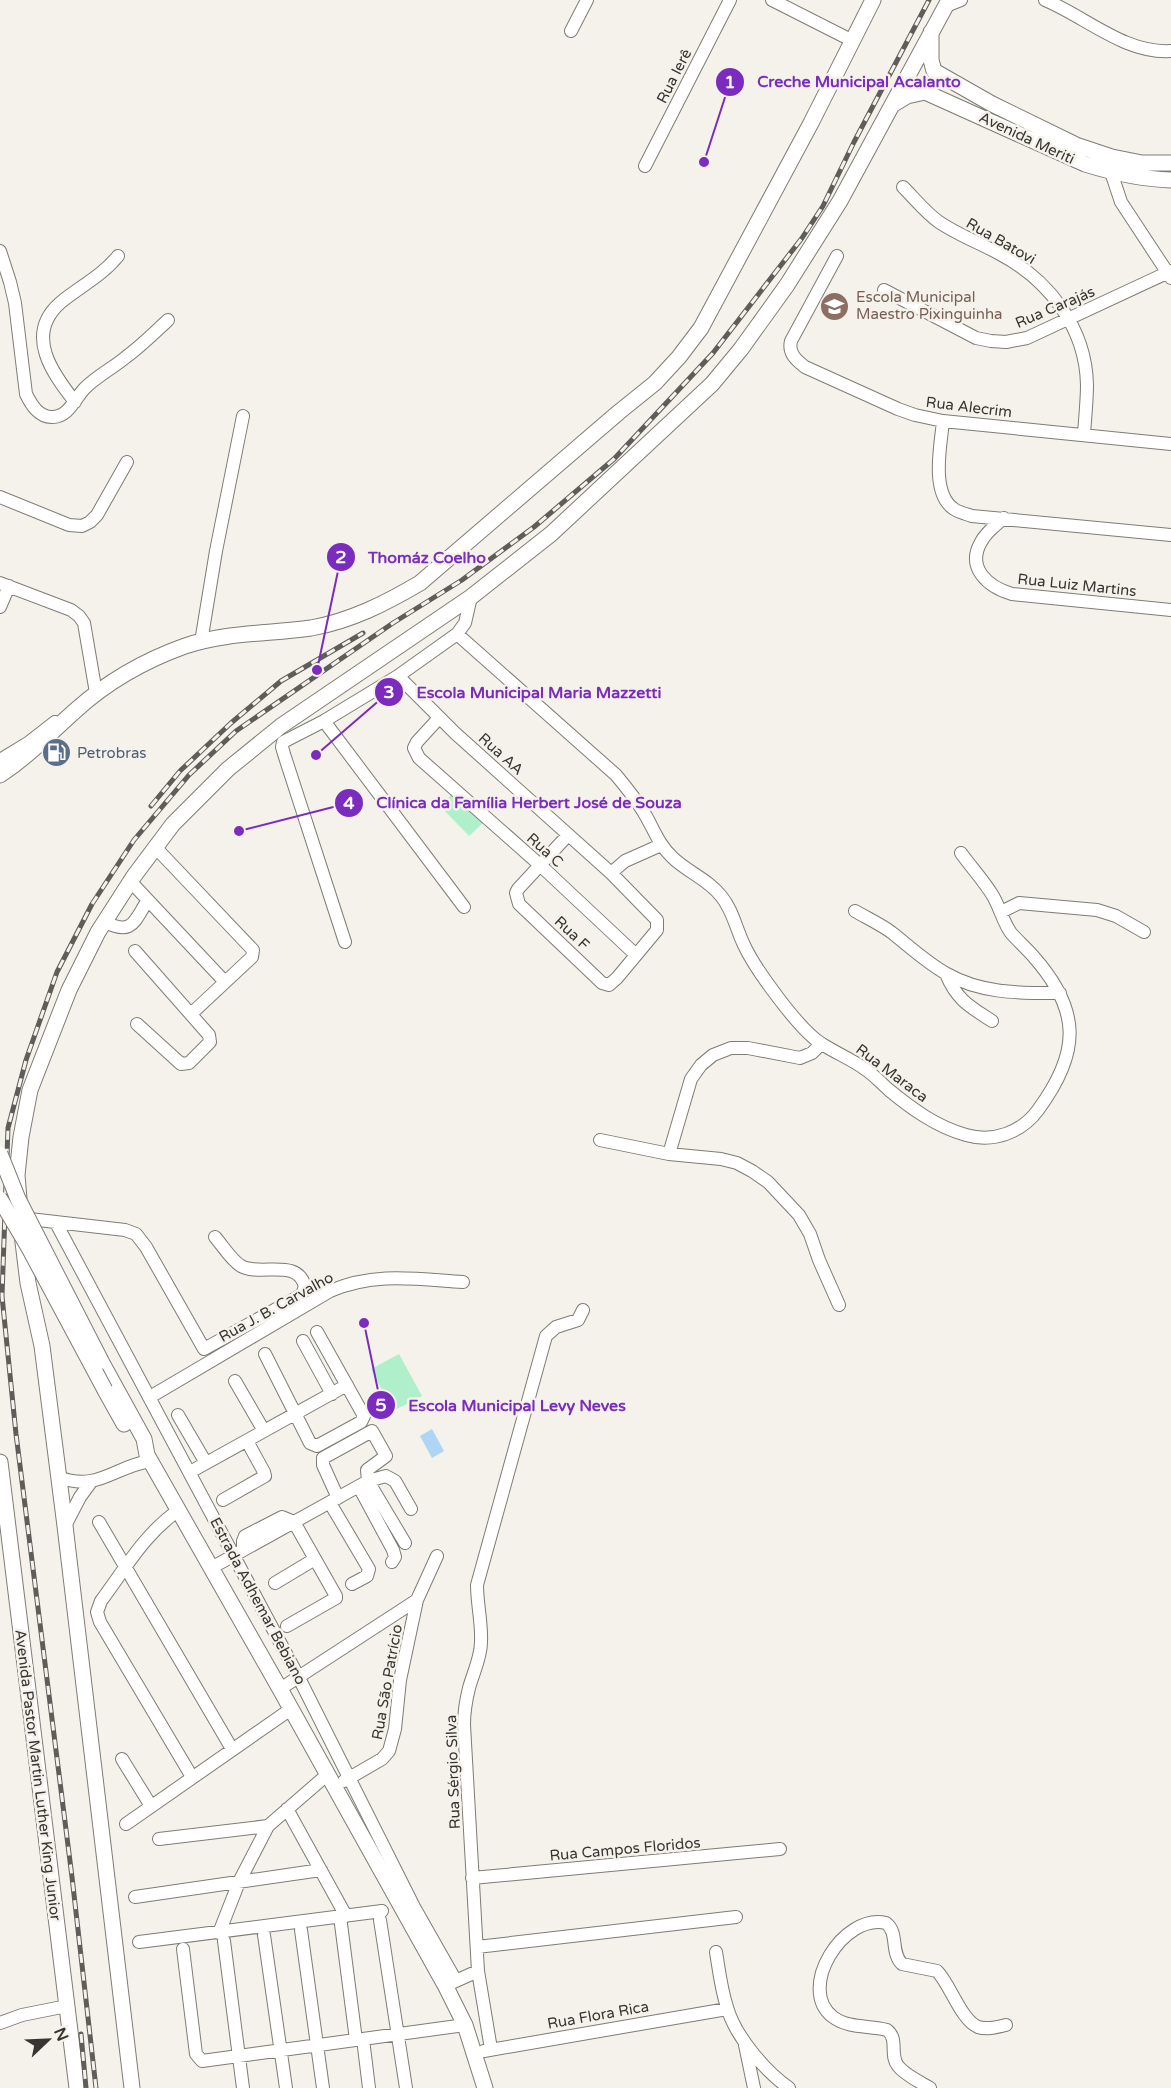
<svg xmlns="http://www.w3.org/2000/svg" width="1171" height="2088" viewBox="0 0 1171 2088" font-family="'Varela Round',sans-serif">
  <rect width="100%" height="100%" fill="#f4f2eb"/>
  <path fill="#aff0ca" d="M456,790L485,821L469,836L440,806Z
    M399,1354L422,1396L393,1411L371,1369Z"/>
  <path fill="#afd5f4" d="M432,1429L444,1451L432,1458L420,1436Z"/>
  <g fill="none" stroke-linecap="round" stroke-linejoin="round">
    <defs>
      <path id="minor" d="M772,0L853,41
        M1045,0C1086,17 1125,54 1171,51
        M946,6L961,0
        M571,31L587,0
        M645,166L730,0
        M1111,172L1121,202L1171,278
        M903,187C915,199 926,213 939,222C958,235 980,243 1000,254C1049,280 1086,328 1087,385C1087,401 1085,418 1084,435
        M0,251L10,282L15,303L26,394C31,404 38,417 52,417C69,417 75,398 85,388C97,376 113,368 126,357C141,346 154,333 168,320
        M837,256L791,341C788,353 796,360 805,367L898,409L915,415L943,421L1171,444
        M884,290L976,338L991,341L1006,342L1027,338L1171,271
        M75,402C53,374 24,335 60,303C79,287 102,276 118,256
        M943,421C941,444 930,493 954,509C958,512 966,514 972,516L1171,535
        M0,497L69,525L82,526L90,522L97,515L127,462
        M1004,518C996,525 986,532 981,542C966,568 988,587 1012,594L1171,610
        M0,583L71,610L79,616L84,623L96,693
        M471,597L465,623L457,634L616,775C626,787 635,798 643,811C653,827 658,844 672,857C687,872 708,879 721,896C733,910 736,929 744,945C755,969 800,1031 822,1044C836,1053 851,1059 865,1069C874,1075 881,1083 889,1090C912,1109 937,1127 966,1135C994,1143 1022,1132 1038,1110C1081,1052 1081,1010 1033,956C1026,948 1018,941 1011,933C1003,922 1000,908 993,896C984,881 971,867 961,853
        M0,607L9,586
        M201,642L216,551L243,416
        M398,676L455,733L611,873L657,920V930L617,978L609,985L602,983L519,904L516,893L518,889L568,835
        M439,718L417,742L414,748L419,758L540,865L635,954
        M324,721L464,907
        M0,760L28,743L55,722
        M156,848L253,950L252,957L191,1014
        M611,873L625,861L661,845
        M131,882L225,982
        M855,911C867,918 880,924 891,932C909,946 927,963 947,974C982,994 1021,993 1060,993
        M1001,912L1019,903L1097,910L1116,916L1144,932
        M105,922C133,936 134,921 148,900
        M345,942L284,754L282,747L283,742L324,721L398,676L457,634
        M135,951L209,1035L210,1042L189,1063L181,1064L137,1024
        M946,974C957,1000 969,1006 992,1021
        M600,1140L669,1154L721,1159L737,1163L752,1171L768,1182L799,1215L810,1234L819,1260L839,1305
        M669,1154L691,1079L701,1065L713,1055L731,1048H748L800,1058L812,1053L821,1044
        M21,1218L125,1230L136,1234L146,1247L204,1349L296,1298L302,1294L305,1287C298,1257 261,1277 241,1266C231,1260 223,1246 215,1237
        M56,1223L298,1676L414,1907L456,1981
        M303,1341L332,1394
        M265,1354L310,1443L317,1446L361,1422L364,1416L317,1332
        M235,1381L264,1431
        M150,1397L330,1291C375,1272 415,1279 463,1282
        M178,1415L206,1463
        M190,1472L347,1385
        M58,1477C98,1492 113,1467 150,1461
        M359,1487L393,1550L395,1557L392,1562
        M338,1498L323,1465V1458L372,1431L386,1456L367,1470L368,1481L405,1543
        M223,1500L265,1476L264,1472L247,1441
        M330,1503L369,1569L367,1576L352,1584
        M179,1510C145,1533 125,1569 101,1601L97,1612L100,1622L192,1777
        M99,1522L232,1749
        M65,1526L80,1497L91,1482
        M243,1550V1541L245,1536L282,1517L294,1522L336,1596V1598L287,1626
        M211,1568L368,1481L386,1476L395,1481L411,1509
        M275,1583L315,1559
        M280,1689L417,1600
        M122,1759L151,1806
        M344,1781L382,1759L389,1751L395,1729L400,1680L417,1600L437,1556
        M287,1809L346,1916
        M126,1824L291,1709
        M159,1839L268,1826
        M472,1878L780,1849
        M135,1897L321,1870
        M380,1920L406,2088
        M341,1924L356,2040
        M301,1930L323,2088
        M219,1933L239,1882L268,1826L328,1774
        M264,1935L286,2088
        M224,1941L243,2088
        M139,1942L382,1911
        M477,1947L736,1917
        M183,1949L196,2054L202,2061L465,2025
        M716,1952C719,1970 721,1989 727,2007C735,2036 765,2071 789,2088
        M449,1984L478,1971
        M0,2023L22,2015L67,2006
        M363,2039L369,2088
        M745,2045L754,2088
        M491,2049L478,1971L464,1725C464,1713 466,1700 469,1688C473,1673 481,1658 481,1642C482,1623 477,1604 477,1585L546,1336L556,1327L578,1320L583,1310
        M484,2051L727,2009
        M930,2088C920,2082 905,2075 898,2066C889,2055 899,2039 887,2030C870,2025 849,2029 833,2017C796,1989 843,1913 886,1923C899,1933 890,1952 902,1964L937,1971C950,1984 961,2020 978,2027C987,2030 997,2027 1006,2025"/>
      <path id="major" d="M931,32V60L934,71L992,104L1076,145L1112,157L1142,163H1171
        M892,105L907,96L925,92L1085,164C1114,173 1141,179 1171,180
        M0,775C29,756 51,732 76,710C107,682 146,660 185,646C226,632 270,634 311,628C351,621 386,603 420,583L619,412L655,383L679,357L701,328L811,123L873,0
        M19,1199L17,1175L21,1137L30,1090L69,990L98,932L134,876L173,824L228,769L281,726L471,597L551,534L712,384L741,349L787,285L840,201L949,0
        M22,1234L28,1283L42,1346L65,1526L132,2088
        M101,1361L144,1439L147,1455L280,1689L445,1985L465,2025L485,2088
        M105,1390L124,1424
        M0,1462L77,2088"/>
    </defs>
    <use href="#minor" stroke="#7d7c75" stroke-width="14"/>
    <use href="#major" stroke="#7d7c75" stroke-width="17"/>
    <use href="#minor" stroke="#fff" stroke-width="12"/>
    <use href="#major" stroke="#fff" stroke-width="15"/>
    <defs>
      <path id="rail" d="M151,806L180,771L231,723L281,681L363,633
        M81,2034L86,2088
        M96,2088L72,1877L16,1434L2,1296L8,1128L26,1060L57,972L92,904L134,840L189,775L236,731L393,623L462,580L534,527L614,459L713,353L802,238L823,206L854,142L929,0"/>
    </defs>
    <use href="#rail" stroke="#5e5d59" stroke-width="5"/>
    <use href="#rail" stroke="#f4f2eb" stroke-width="3" stroke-dasharray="9" stroke-linecap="butt"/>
    <defs>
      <path id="major-bridge" d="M0,1154L18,1199L101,1361
        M0,1199L29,1248L105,1390"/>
    </defs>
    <use href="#major-bridge" stroke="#7d7c75" stroke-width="17" stroke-linecap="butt"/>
    <use href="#major-bridge" stroke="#fff" stroke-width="15"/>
  </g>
  <defs>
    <symbol id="school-disc" viewBox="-11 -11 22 22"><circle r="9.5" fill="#8d6e63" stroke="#f4f2eb"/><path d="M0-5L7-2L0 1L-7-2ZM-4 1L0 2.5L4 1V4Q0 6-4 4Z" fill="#fff"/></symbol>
    <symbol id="fuel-disc" viewBox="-11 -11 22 22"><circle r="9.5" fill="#5c6f8a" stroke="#f4f2eb"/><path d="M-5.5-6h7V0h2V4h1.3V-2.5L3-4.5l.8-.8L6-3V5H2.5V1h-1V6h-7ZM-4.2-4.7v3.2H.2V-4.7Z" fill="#fff"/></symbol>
  </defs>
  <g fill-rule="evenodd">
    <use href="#school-disc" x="818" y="290" width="33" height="33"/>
    <use href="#fuel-disc" x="40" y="736" width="33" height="33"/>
  </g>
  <g text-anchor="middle" stroke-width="5" stroke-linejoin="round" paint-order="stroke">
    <g font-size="15" fill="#363532" stroke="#f4f2eb">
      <text transform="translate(674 76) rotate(-63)" y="5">Rua Ierê</text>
      <text transform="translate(1027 138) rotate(25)" y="5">Avenida Meriti</text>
      <text transform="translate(1001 241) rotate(30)" y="5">Rua Batovi</text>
      <text transform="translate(1055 307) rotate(-23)" y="5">Rua Carajás</text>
      <text transform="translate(969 407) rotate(7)" y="5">Rua Alecrim</text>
      <text transform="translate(1077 585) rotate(6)" y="5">Rua Luiz Martins</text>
      <text transform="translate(501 754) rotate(42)" y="5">Rua AA</text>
      <text transform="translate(545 850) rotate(42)" y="5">Rua C</text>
      <text transform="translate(572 933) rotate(43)" y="5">Rua F</text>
      <text transform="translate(892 1073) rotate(37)" y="5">Rua Maraca</text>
      <text transform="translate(276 1307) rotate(-29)" y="5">Rua J. B. Carvalho</text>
      <text transform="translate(258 1601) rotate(62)" y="5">Estrada Adhemar Bebiano</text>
      <text transform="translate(387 1682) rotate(-80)" y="5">Rua São Patrício</text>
      <text transform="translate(453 1772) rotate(-92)" y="5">Rua Sérgio Silva</text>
      <text transform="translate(38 1775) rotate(83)" y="5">Avenida Pastor Martin Luther King Junior</text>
      <text transform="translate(625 1849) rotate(-5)" y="5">Rua Campos Floridos</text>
      <text transform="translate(598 2015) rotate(-10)" y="5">Rua Flora Rica</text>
    </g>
    <g font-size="15" fill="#785e54" stroke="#f4f2eb" text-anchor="start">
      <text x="856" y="302">Escola Municipal<tspan x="856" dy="17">Maestro Pixinguinha</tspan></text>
    </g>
    <g font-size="15" fill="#4e5e75" stroke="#f4f2eb" text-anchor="start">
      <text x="77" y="758">Petrobras</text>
    </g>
  </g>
  <path fill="none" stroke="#7b2cbf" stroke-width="2" d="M704 162L730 82M317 670L341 557M316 755L389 692M239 831L349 803M364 1323L381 1405"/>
  <g fill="#7b2cbf" stroke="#f4f2eb" stroke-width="2">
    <circle cx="704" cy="162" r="6"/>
    <circle cx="317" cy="670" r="6"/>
    <circle cx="316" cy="755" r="6"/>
    <circle cx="239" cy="831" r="6"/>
    <circle cx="364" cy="1323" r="6"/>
    <circle cx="730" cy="82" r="15"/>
    <circle cx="341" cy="557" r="15"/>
    <circle cx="389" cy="692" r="15"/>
    <circle cx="349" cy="803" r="15"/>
    <circle cx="381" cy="1405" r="15"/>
  </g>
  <g font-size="18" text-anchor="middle" font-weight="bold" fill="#fff">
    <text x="730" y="88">1</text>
    <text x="341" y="563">2</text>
    <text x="389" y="698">3</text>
    <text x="349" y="809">4</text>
    <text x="381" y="1411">5</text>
  </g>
  <g font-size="16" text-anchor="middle" font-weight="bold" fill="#7b2cbf" stroke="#f4f2eb" stroke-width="5" stroke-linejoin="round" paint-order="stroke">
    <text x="859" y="87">Creche Municipal Acalanto</text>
    <text x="427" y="563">Thomáz Coelho</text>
    <text x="539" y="698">Escola Municipal Maria Mazzetti</text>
    <text x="529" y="808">Clínica da Família Herbert José de Souza</text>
    <text x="517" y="1411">Escola Municipal Levy Neves</text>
  </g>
  <g transform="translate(48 2040) rotate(67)" stroke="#f4f2eb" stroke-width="4.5" paint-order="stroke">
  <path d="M0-4.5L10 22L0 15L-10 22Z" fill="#363532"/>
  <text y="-9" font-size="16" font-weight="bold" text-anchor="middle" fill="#363532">N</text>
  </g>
</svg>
